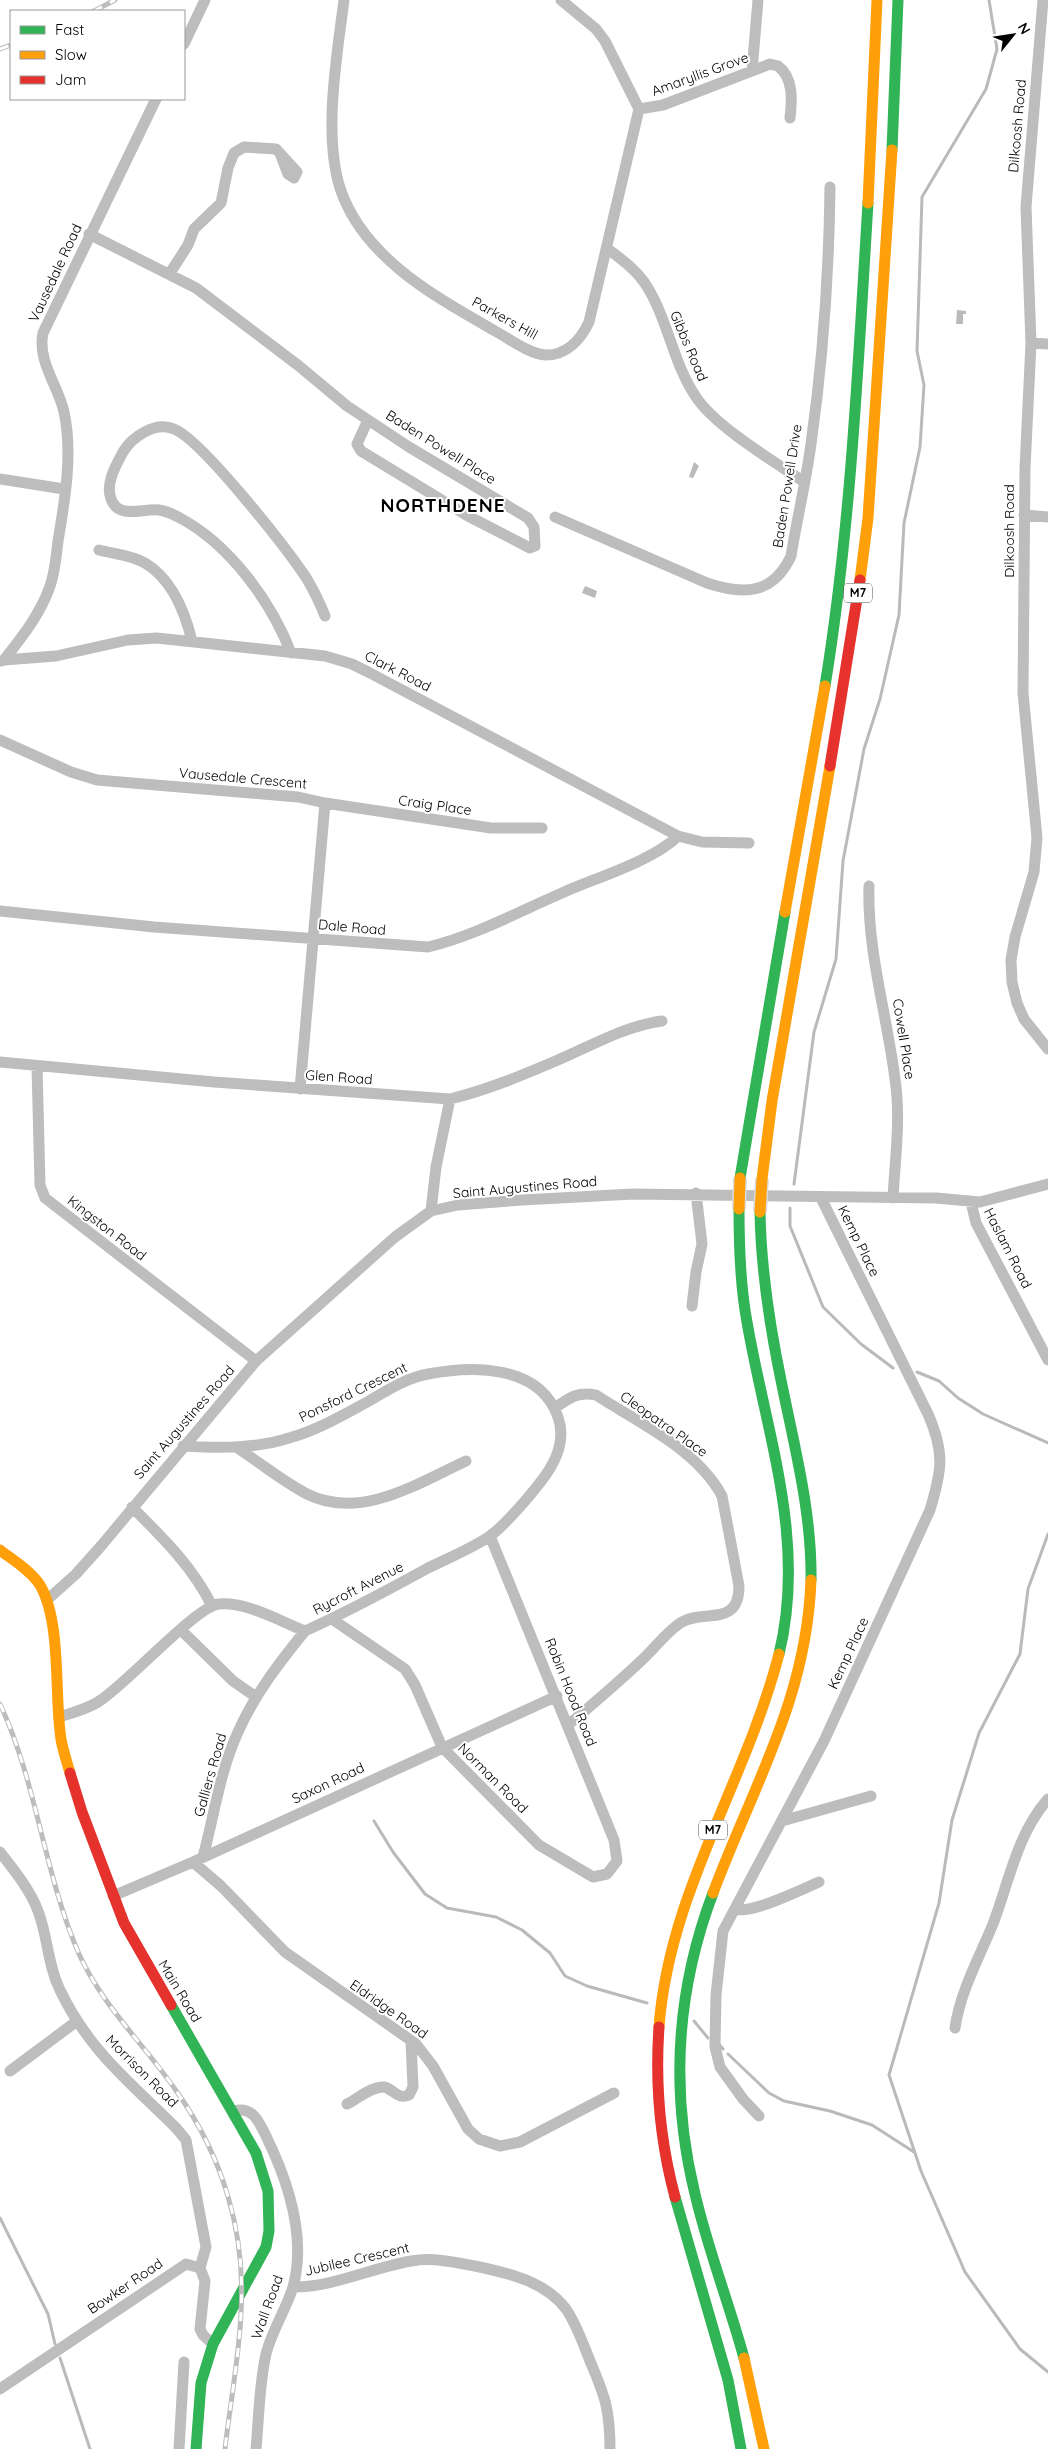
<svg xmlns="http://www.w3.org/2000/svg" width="1048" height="2449" viewBox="0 0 1048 2449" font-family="Quicksand,sans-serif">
  <rect width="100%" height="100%" fill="#fff"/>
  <path fill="#bababa" d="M957,310L966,311V314H963V324H956Z
    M694,462L699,466L693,478L689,477Z
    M585,586L597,591L595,598L582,593Z"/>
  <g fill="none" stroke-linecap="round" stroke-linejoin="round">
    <path stroke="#bababa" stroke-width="3" d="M794,1184L814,1032L836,959L843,861L864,749L880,699L899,615L904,523L920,447L924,385L917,351L922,197L986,89L997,49L989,0
      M790,1208V1226L823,1307L861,1344L893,1368
      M917,1372L939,1381L958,1398L983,1414L1048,1443
      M1048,1534L1028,1589L1020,1654L979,1733L952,1820L939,1903L889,2075L921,2171L965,2272L1020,2349L1048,2372
      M374,1821L393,1852L425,1894L447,1908L496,1917L522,1930L550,1953L565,1976L587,1986L647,2003
      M694,2021L708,2038
      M718,2043L723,2049
      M728,2054L769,2093L784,2101L830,2111L872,2125L914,2152
      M0,2218L48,2314L55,2344
      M60,2358L90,2449"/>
    <path stroke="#bdbdbd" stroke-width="11" d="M344,0C337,55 323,134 340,188C363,258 436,297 495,331C510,339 529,354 546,355C567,355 581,339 589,322L639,109L605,41L596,29L561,0
      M1043,0L1026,207L1031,343L1025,468L1023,693L1037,838L1034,872L1015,937L1011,960L1012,982L1017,1003L1024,1019L1048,1049
      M184,44L205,0
      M752,71L758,0
      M639,109L663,105L770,64L778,66C794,78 792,101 790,118
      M89,234L196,288L299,366L347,406L409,447L528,518L534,527L535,546L530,548L468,516L361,451L357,444L368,420
      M608,249C621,259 634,268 644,282C668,317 672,362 696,397C715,426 773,461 803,481
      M170,273L188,245L194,229L221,203L228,168L234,153L244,147L276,149L297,172L294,178L288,174L280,153
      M1031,343L1048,344
      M0,479L64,489
      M1024,515L1048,517
      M555,517L707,583C743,595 773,595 791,556C797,519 806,481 811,444C823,359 829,273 830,187
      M99,550C114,554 131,555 145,563C172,579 185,612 192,641
      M291,653C271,601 229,544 180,518C173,514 166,511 159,510C142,508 119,520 111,499C105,484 116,465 123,452C132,437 155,421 174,429C202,440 287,549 307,579C314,591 320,603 325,616
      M4,660L56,656L128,640L157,638L325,656L352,664L370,673L678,836L702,842L749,843
      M1,661L4,660C21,638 39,616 49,589C55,574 56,557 58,541C65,500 73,453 64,412C58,385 37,361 43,333L156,99
      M0,740L71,772L97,780L298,797L325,803L300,1089
      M325,803L491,828H542
      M869,886C867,951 887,1015 895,1079C901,1118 895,1159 893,1198
      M0,911L154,927L428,947C474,936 518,912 562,893C595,878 653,861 678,836
      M0,1062L214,1082L450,1099C487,1090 523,1075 558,1060C593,1045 625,1026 662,1021
      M37,1066L40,1185L45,1198L256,1361
      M971,1202L976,1223L1048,1360
      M431,1211L436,1167L450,1099
      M692,1306L696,1272L702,1244L696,1193
      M555,1408C569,1398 578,1391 596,1395C639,1423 697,1449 722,1496L739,1586C739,1628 703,1609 682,1622C668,1630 656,1647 643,1659C619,1682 594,1703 568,1725
      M236,1447C259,1462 282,1481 307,1494C361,1521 418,1483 466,1461
      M132,1507C162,1537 193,1567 212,1606
      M47,1600L76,1574L101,1546L256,1361L395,1237L431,1211L458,1205L522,1200L633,1194L936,1198L980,1202L1048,1184
      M332,1619L405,1669L415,1685L442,1747L539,1845L593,1877L607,1874L617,1861L614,1840L490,1536
      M181,1630L233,1681L256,1697
      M59,1717C72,1713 87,1709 98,1702C126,1685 196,1606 219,1604C248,1602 279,1621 305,1631C347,1612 388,1590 428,1568C448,1558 471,1549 490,1536C505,1525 530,1496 542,1480C556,1462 566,1440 558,1417C540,1365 473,1365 428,1374C406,1378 388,1390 369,1401C343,1415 318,1430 289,1438C255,1449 218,1448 183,1446
      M782,1821L871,1796
      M0,1852C16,1873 34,1894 41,1920C48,1943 49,1968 60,1990C89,2051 130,2082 177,2129L186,2140L206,2247L200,2268
      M203,1857C214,1816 220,1771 238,1732C255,1694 279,1663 305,1631
      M193,1862L221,1886L285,1952L416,2044L433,2066L468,2129L479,2139L500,2146L520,2142L614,2093
      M113,1896L193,1862L557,1696
      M735,1909C750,1915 803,1889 819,1882
      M955,2028C960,1992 979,1958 993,1924C1009,1882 1017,1834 1048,1799
      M10,2071L77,2021
      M347,2104C357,2099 372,2086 384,2087C394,2089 397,2100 409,2095L413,2087L411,2041
      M234,2111C252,2106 259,2121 266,2136C288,2181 307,2236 293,2287C286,2310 272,2330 266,2354C259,2385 259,2418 256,2449
      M759,2116L743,2099L720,2067L715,2047L716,1995L723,1931L824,1741L930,1510C942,1470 945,1453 928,1414L821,1198
      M293,2287C334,2287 371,2268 411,2261C433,2257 454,2262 475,2266C508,2273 545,2281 566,2309C577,2325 583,2344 590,2361C605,2396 610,2410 610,2449
      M0,2389L186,2264L200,2268L205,2281L200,2329L203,2335L213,2344
      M179,2449L184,2362"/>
    <path stroke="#30b455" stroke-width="11" d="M892,150L898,0
      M825,686C851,526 858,365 868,203
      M740,1178L785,912
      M739,1209C739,1247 740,1285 747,1322C766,1433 807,1540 779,1654
      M760,1212C761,1271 770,1328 782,1385C795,1449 812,1514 811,1580
      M713,1893C676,1991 670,2092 695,2194C708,2250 729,2303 744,2358
      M171,2005L256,2153L268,2191L269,2231L266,2247L213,2344L201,2383L196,2449
      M675,2197L728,2380L741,2449"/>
    <path stroke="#ff9f0a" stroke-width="11" d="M868,203L877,0
      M860,580L868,518L892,150
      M785,912L825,686
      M762,1179L772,1101L830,766
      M0,1550C13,1560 31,1571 40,1585C62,1623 54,1696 61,1739C63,1751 67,1762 70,1773
      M713,1893C753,1786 807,1698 811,1580
      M659,2027C669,1892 746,1782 779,1654
      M744,2358L764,2449"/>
    <path stroke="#e5322d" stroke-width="11" d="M830,766L860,580
      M70,1773L82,1812L124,1923L171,2005
      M659,2027C655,2084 660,2141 675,2197"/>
    <defs>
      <path id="rail" d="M94,11L115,0
        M0,49L11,45
        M0,1704C37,1783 44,1874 79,1954C103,2007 145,2045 177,2092C223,2157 246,2233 241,2313C239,2358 230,2404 225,2449"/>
    </defs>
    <use href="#rail" stroke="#bdbdbd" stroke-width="5"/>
    <use href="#rail" stroke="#fff" stroke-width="3" stroke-dasharray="9" stroke-linecap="butt"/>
    <defs>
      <path id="slow-bridge" d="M739,1209L740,1178
        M760,1212L762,1179"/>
    </defs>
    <use href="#slow-bridge" stroke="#dbdbdb" stroke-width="14" stroke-linecap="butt"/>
    <use href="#slow-bridge" stroke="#ff9f0a" stroke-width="11"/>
  </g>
  <g text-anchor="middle" stroke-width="4" stroke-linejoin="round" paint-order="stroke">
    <g fill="#fff" stroke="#4c4c4c" stroke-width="1">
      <rect x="844" y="583.5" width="28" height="19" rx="4"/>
      <rect x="699" y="1820.5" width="28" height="19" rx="4"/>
    </g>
    <g font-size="12" font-weight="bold" fill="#000">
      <text x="858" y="597">M7</text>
      <text x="713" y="1834">M7</text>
    </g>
    <g font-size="14" fill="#000" stroke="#fff">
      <text transform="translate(700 74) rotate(-20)" y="5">Amaryllis Grove</text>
      <text transform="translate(1017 126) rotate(-85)" y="5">Dilkoosh Road</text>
      <text transform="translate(55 273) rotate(-65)" y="5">Vausedale Road</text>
      <text transform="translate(505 318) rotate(29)" y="5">Parkers Hill</text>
      <text transform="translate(689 346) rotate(67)" y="5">Gibbs Road</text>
      <text transform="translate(441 447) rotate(32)" y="5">Baden Powell Place</text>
      <text transform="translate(787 486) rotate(-81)" y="5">Baden Powell Drive</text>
      <text transform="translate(1009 531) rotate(-90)" y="5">Dilkoosh Road</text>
      <text transform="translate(398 671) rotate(27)" y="5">Clark Road</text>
      <text transform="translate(243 778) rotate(5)" y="5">Vausedale Crescent</text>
      <text transform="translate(435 805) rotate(8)" y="5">Craig Place</text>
      <text transform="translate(352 927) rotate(5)" y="5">Dale Road</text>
      <text transform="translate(904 1039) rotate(81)" y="5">Cowell Place</text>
      <text transform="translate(339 1077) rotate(4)" y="5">Glen Road</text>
      <text transform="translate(525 1187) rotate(-5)" y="5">Saint Augustines Road</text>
      <text transform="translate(107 1228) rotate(38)" y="5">Kingston Road</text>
      <text transform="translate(859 1241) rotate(64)" y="5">Kemp Place</text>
      <text transform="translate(1008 1248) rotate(63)" y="5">Haslam Road</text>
      <text transform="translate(353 1392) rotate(-26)" y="5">Ponsford Crescent</text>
      <text transform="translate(184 1422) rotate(-49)" y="5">Saint Augustines Road</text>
      <text transform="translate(664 1424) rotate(35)" y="5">Cleopatra Place</text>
      <text transform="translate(358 1588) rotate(-27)" y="5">Rycroft Avenue</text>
      <text transform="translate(848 1653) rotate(-65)" y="5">Kemp Place</text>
      <text transform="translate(571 1692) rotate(68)" y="5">Robin Hood Road</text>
      <text transform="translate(210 1775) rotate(-74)" y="5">Galliers Road</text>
      <text transform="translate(493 1778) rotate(45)" y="5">Norman Road</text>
      <text transform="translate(328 1783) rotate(-25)" y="5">Saxon Road</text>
      <text transform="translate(180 1991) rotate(59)" y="5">Main Road</text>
      <text transform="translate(389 2009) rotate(35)" y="5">Eldridge Road</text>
      <text transform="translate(142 2071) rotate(45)" y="5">Morrison Road</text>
      <text transform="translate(357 2259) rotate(-13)" y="5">Jubilee Crescent</text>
      <text transform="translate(125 2286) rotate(-34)" y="5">Bowker Road</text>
      <text transform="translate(267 2307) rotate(-70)" y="5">Wall Road</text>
    </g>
    <g font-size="19" font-weight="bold" letter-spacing="1" fill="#000" stroke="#fff">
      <text x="443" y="512">NORTHDENE</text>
    </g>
  </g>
  <rect x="10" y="10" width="175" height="90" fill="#ffffff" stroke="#999999"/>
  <rect x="20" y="26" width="25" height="8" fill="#30b455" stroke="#999999"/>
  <text x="55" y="35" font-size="15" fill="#000000">Fast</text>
  <rect x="20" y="51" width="25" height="8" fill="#ff9f0a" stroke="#999999"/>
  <text x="55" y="60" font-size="15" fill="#000000">Slow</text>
  <rect x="20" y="76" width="25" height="8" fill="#e5322d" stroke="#999999"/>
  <text x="55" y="85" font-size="15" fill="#000000">Jam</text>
  <g transform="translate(1013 35) rotate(60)" stroke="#ffffff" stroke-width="4" paint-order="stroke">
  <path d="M0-4L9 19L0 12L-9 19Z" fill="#000000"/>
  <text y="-8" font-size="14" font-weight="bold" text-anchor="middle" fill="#000000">N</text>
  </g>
</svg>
